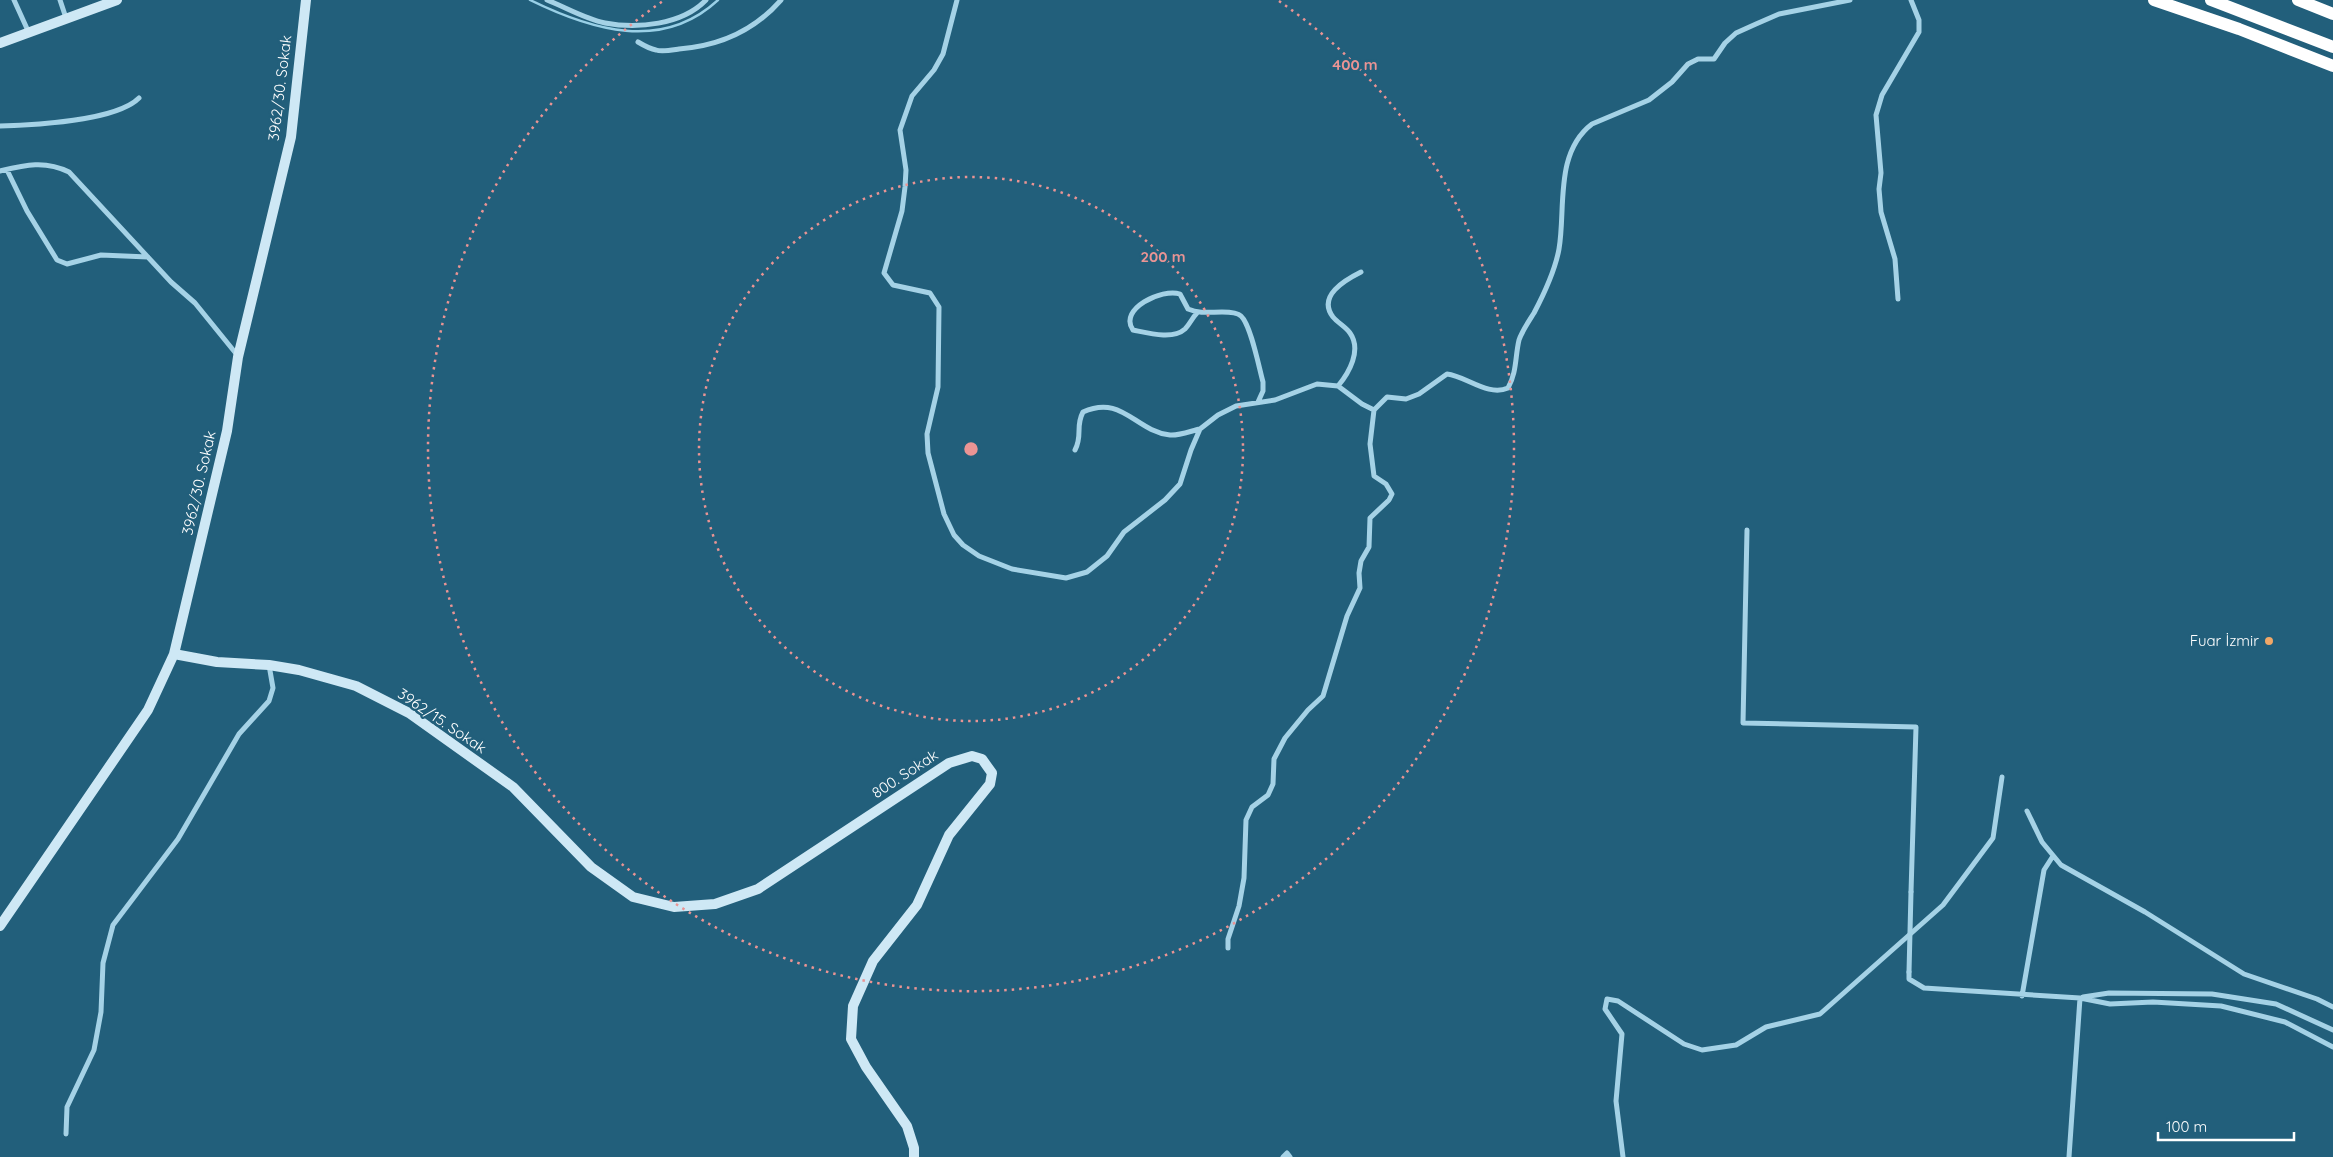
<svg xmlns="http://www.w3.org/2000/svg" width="2333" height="1157" viewBox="0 0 2333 1157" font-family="Quicksand,sans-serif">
  <rect width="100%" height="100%" fill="#225f7b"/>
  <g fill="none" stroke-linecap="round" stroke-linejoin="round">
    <path stroke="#99d0e7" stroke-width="2.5" d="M530,0C591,30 662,52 718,0"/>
    <path stroke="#a5d2e6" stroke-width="5" d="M14,0L29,33
      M60,0L66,18
      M547,0C565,7 585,19 605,23C637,29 682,25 706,0
      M957,0L943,54L934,70L912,96L900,130L906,170L905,187L902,211L884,273L893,285L930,293L939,307L938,387L927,434L928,453L944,514L954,535L963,545L979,556L1012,569L1066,578L1087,572L1107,556L1124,532L1165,500L1180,484L1191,450L1200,429L1218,415L1236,406L1275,400L1317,384L1338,386L1362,404L1374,410L1370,444L1374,476L1386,484L1392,494L1389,500L1370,518L1369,547L1361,561L1359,573L1360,588L1347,616L1323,696L1308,710L1285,738L1274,759L1273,784L1268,795L1252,807L1246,820L1244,878L1239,906L1228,939V948
      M638,42C643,45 650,49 656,50C662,52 672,50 679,49C720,46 754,31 781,0
      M0,126C33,125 116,121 139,98
      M7,170L27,211L57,260L67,264L101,255L148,257
      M0,171C25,165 45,160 69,172L171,282L195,303L238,356
      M1898,299L1895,259L1881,212L1879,189L1881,173L1876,115L1882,95L1919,32V20L1911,0
      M1197,313C1192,318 1190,324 1185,329C1173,340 1148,333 1133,330C1118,309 1162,288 1180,294L1188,309C1200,314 1210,312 1222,312C1228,312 1237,312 1241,316C1251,325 1259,368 1263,382V391L1258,402
      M1338,386C1349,373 1362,350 1350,333C1346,327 1338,323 1333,317C1317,296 1345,280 1361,272
      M1374,410L1387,397L1406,399L1419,394L1447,374C1466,376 1488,397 1508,388C1517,372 1515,357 1519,340C1522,331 1529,321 1534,313C1544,294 1555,271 1559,249C1566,209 1554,153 1592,124L1649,100L1672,82L1688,64L1698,59H1714L1725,43L1736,33L1756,24L1779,14L1850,0
      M1075,450C1083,435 1075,427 1083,412C1122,394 1135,431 1170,435C1178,436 1191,431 1200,429
      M1747,530L1743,723L1916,727L1911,892
      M2027,811L2042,842L2061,865L2145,912L2244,974L2317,999L2333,1007
      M1909,972V979L1924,988L2080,998L2110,1004L2153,1002L2221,1006L2285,1022L2333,1047
      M2022,996L2044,870L2053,856
      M2083,997L2109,993L2212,994L2276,1004L2333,1030
      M66,1134L67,1107L94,1050L101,1012L103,963L113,925L178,839L239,734L269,701L273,688L269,665
      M1283,1157L1287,1153L1290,1157
      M1623,1157L1616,1101L1622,1034L1605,1009L1607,999L1618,1001L1684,1044L1702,1050L1736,1045L1766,1027L1820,1014L1943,905L1993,838L2002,777
      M2069,1157L2080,998"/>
    <path stroke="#cee8f5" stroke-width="10" d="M0,43L117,0
      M174,654L217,662L269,665L299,670L356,686L409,713L513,787L591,867L633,897L674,907L715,904L758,889L949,763L972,756L982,759L992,773L990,784L949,835L917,905L873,961L853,1006L851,1039L866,1067L907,1126L914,1148V1157
      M0,926L148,710L174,654L227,431L238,357L291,137L306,0"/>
    <path stroke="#fff" stroke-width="12" d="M2154,0L2239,29L2333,66
      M2211,0L2333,47
      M2298,0L2333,14"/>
    <path stroke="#a5d2e6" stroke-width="5" d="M1909,972L1911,892"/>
  </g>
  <g fill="none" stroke="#ea9494" stroke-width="2.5" stroke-dasharray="2.5 5">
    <circle cx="971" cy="449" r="272"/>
    <path d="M1279 1A543 543 0 1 1 663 1"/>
  </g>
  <circle fill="#f1a767" stroke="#225f7b" stroke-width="2" cx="2269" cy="641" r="5"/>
  <g text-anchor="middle" stroke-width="5" stroke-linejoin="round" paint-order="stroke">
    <g font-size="15" fill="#fff" stroke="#225f7b">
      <text transform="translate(280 88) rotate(-83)" y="5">3962/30. Sokak</text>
      <text transform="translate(199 483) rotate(-77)" y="5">3962/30. Sokak</text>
      <text transform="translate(442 721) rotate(34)" y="5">3962/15. Sokak</text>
      <text transform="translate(905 774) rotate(-33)" y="5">800. Sokak</text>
    </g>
    <g font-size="15" fill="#fff" stroke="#225f7b" text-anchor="end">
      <text x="2259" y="646">Fuar İzmir</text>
    </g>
  </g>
  <circle cx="971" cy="449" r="8" fill="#ea9494" stroke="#225f7b" stroke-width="2.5"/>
  <g font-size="15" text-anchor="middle" font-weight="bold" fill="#ea9494" stroke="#225f7b" stroke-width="5" stroke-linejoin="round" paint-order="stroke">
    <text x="1355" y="70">400 m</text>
    <text x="1163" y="262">200 m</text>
  </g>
  <path d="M2158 1132v8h136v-8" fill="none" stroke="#ffffff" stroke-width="2.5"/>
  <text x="2166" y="1132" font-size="15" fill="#ffffff" stroke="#225f7b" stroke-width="4" paint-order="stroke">100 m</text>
</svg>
